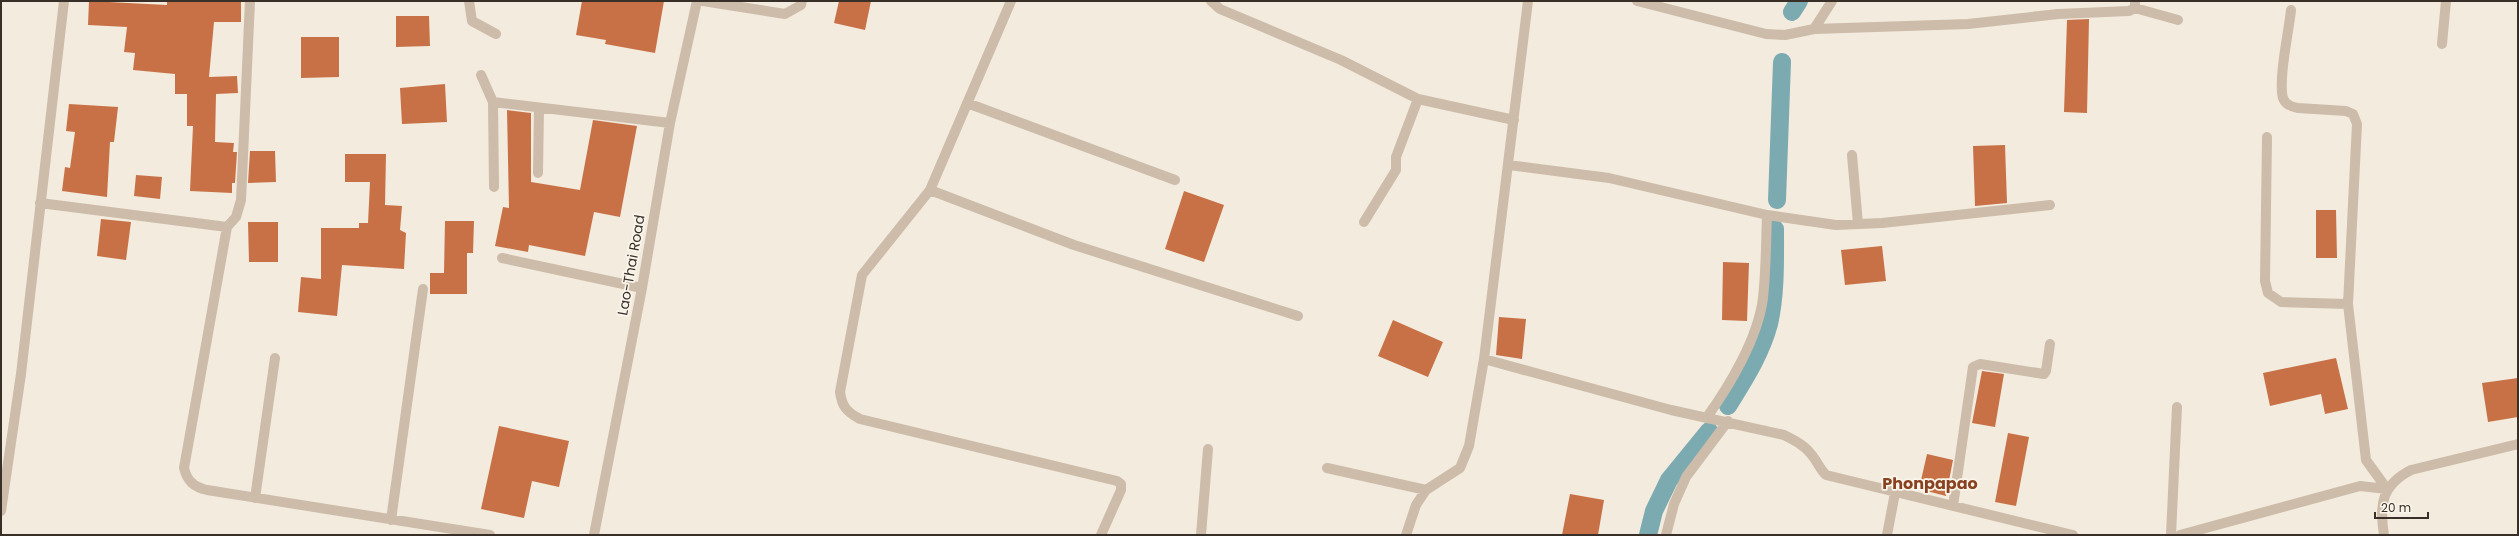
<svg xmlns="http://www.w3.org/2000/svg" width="2519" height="536" viewBox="0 0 2519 536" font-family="Poppins,sans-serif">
  <rect width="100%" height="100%" fill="#f3ebde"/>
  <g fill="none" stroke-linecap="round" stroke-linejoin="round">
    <path stroke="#7caab1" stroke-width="18" d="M1792,12L1799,1
      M1777,200L1782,62
      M1728,406C1744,380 1761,354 1769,324C1776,294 1775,259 1775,229
      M1648,535L1654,511L1669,480L1709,431"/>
  </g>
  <path fill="#c87147" d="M89,1L167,5V1H241V22H214L209,77L237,76L238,93L216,94L215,142L234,143L233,152H237L235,183H232V193L190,191L193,126H187V94H175V74L133,70L135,53L124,52L127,27L88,25Z
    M582,1H664L655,53L605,44L606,40L576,35Z
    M839,1H871L865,30L834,23Z
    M396,16H429L430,46L396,47Z
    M2089,19L2087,113L2064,112L2067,20Z
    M301,37H339V77L301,78Z
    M445,84L447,122L402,124L400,88Z
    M69,104L118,107L114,142H110L107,197L62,191L65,167L70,168L75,132L66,131Z
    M507,110L531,113V182L580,190L593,120L637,126L620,217L594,212L585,256L529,245L528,252L495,246L503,207L509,208Z
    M2005,145L2007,203L1975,206L1973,146Z
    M250,151H275L276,182L248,183Z
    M345,154H386L385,205L402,206L400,230L406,233L404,269L342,265L337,316L298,312L301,277L321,279V228H359V223H368L370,182H345Z
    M136,175L162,177L160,199L134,196Z
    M1184,191L1224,205L1204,262L1165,249Z
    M2316,210H2336L2337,258H2316Z
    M101,219L131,222L126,260L97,256Z
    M445,221H474L473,253H467V294H430V273H444Z
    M248,222H278V262H249Z
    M1882,246L1886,281L1845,285L1841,250Z
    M1723,262L1749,263L1747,321L1722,320Z
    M1499,317L1526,319L1522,359L1496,355Z
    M1393,320L1443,342L1428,377L1378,356Z
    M2336,358L2348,409L2325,414L2321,394L2270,406L2263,373Z
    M1982,371L2004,374L1995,427L1972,423Z
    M2518,378V417L2488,422L2482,383Z
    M499,426L569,441L559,487L532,481L524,518L481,509Z
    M2008,433L2029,437L2016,506L1995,502Z
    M1927,454L1953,460L1946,496L1919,489Z
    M1570,494L1604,500L1598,535H1562Z"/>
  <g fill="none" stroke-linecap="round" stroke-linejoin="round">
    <path stroke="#ccbca9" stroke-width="10" d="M250,1L241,200L236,217L227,227L184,468C187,481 194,487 207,490L490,535
      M469,1L472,21L496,34
      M703,1L785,14L801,5L802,1
      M1011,1L930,190L862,275L840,392C842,407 847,412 860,419L1117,481L1121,484V490L1101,535
      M1211,1L1220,9L1341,60L1418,99L1514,120
      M1637,1L1766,34L1785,35L1814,29L1968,24L2058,14L2129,11L2135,8V1
      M2135,8L2178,20
      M2291,10C2289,30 2278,80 2283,98C2285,104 2292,107 2298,108L2346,111L2353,114L2357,124L2348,304L2366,460L2387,489
      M1814,29L1832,1
      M2442,44L2446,1
      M481,75L493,102L494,187
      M493,102L670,123
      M967,103L1175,180
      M2267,137L2265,281L2268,293L2281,302L2348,304
      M1852,155L1858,224
      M1509,165L1609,178L1767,215L1836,225L1882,223L2050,205
      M538,173L539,108
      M930,190L1074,245L1298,316
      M40,203L227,227
      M1364,222L1396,170V157L1418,99
      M502,258L642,288
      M1484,359L1671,410L1784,435C1794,440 1804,445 1811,454C1817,461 1820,469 1826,475L2073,535
      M1707,417C1730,385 1758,338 1763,298C1766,271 1766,243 1767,215
      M1327,468L1426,490
      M255,498L275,358
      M1953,506L1973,367L1980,364L2044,374L2046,371L2050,344
      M1,511L21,374L64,1
      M391,520L423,289
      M594,535L642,288L670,123L697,1
      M1201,535L1208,449
      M1406,535L1416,505L1426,490L1460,468L1469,446L1484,359L1528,1
      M1666,535L1674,504L1686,477L1728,421
      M1887,535L1895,493
      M2171,535L2177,407
      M2180,535L2360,486L2387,489
      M2384,535C2379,504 2382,485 2411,470L2518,444"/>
  </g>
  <g text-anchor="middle" stroke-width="3.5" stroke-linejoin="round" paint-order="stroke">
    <g font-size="14" fill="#392f29" stroke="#faf5eb">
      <text transform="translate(631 265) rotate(-80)" y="5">Lao-Thai Road</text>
    </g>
    <g font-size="16" font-weight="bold" fill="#894221" stroke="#faf5eb">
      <text x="1930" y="489">Phonpapao</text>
    </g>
  </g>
  <rect width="2519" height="536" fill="none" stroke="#392f29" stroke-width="4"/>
  <path d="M2375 512v6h53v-6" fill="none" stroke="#392f29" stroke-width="2"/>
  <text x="2381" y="512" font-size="12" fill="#392f29" stroke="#faf5eb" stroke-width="3" paint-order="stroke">20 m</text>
</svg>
